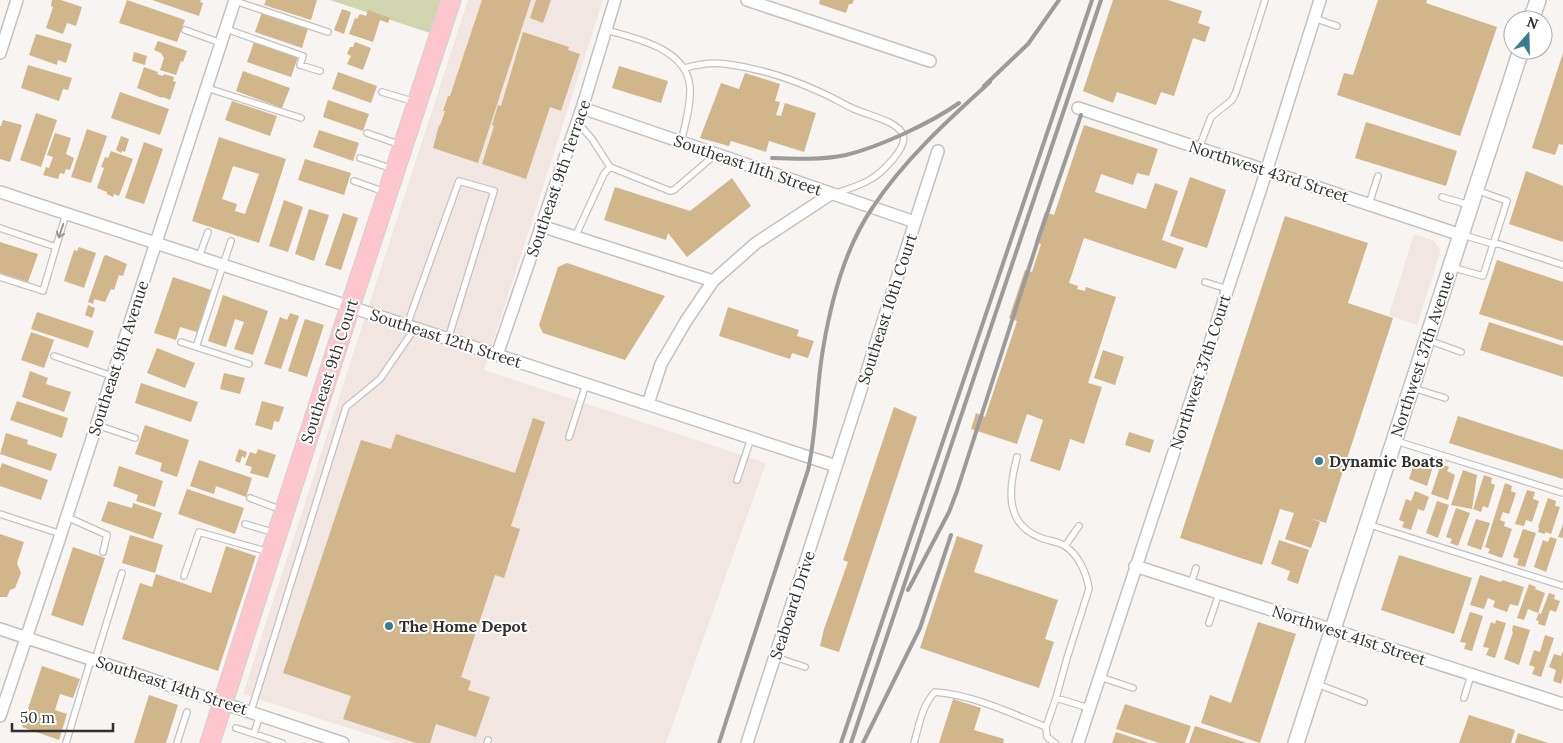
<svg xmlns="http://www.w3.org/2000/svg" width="1563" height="743" viewBox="0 0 1563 743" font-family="Lora,serif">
  <rect width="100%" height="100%" fill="#f7f4f2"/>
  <path fill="#f1e6e1" d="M468,0H603L484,370L766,463L666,743H395L243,694Z
    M1414,234L1434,241L1439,248L1440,253L1417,325L1389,315Z"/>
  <path fill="#d0d5b0" d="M330,0H441L430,33Z"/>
  <path fill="#d1b68b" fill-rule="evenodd" d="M52,0H61L82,7L76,26L67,23L63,34L46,28L53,7L51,6Z
    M127,0L185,20L177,42L119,23Z
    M152,0H201L200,2L203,3L199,16Z
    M266,0H317L311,20L264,5Z
    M482,0H531L478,163L433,148L439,125L440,126L445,111H443L448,96H450Z
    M536,0H551L543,23L530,18Z
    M820,0H854L852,4H849L846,13L819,4Z
    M1113,0H1168L1202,11L1198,23L1210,27L1205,42L1193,38L1174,96L1161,92L1156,105L1117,92L1113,103L1083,91Z
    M1378,0H1427L1426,3L1497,27L1460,136L1337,95L1344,73L1353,75Z
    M342,9L351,12L344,34L334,30Z
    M368,10L390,18L388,23L380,20L373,42L349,34L355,18L357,19L360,14L366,16Z
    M262,12L308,28L302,48L255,32Z
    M523,32L569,47L568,50L580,54L561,111L550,107L526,179L482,164L494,126L492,125L498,105L501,106Z
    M36,34L72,44L66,63L58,60L57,65L29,55Z
    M158,41L187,51L183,62L181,61L176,75L160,70L164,58L161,53L154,50Z
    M254,42L298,57L291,77L247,62Z
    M355,42L371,48L363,70L347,64L351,56L347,54L350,47H353Z
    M134,52L147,56L145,65L132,61Z
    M1563,53V145L1559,144L1555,155L1532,148Z
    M28,65L72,78L68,90L63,89L59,101L21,88Z
    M619,66L668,81L661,103L612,88Z
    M144,67L158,72L157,74L163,76L164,74L174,77L173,81L176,82L170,100L163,97L162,98L137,88Z
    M243,71L290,88L282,108L236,91Z
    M338,72L377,86L371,103L332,89Z
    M745,73L780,84L775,101L780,102L776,115L781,116L785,103L816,113L804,152L769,141L766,152L731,141L729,146L700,138L721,83L739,89Z
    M120,92L169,109L160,135L111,118Z
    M328,100L369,114L363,131L323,117Z
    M232,101L277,116L270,136L225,120Z
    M36,113L57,120L41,167L20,160Z
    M3,120L22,125L10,162L0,159V126H1Z
    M1366,122L1457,151L1446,186L1355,158Z
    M1084,125L1158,149L1149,176L1137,173L1133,185L1101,174L1095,192L1146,209L1155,183L1178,191L1162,240L1184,248L1176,269L1084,238L1069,283L1078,286L1077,289L1085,291L1086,287L1116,297L1088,383L1102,387L1084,444L1070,439L1060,471L1030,461L1043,420L1027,414L1017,444L971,429L976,413L985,417L1017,321L1009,318L1025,270L1032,272L1041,244L1035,242L1045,212L1054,215Z
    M87,129L107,136L91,183L71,177Z
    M319,130L359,143L353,161L313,147Z
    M55,133L71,138L66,154L74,158L70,170L66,169L64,174L60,173L58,179L43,175L46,167L49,168L53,157L47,155Z
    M121,136L129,139L125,152L122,151L121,153L116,150Z
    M219,137L286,159L259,243L192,221ZM233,166L259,174L245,214L235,211L237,204L222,199Z
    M144,142L163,149L144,204L125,198Z
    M111,151L133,159L119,196L114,194L113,197L107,194V192L97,188L104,168L101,167L105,157L108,158Z
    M305,159L351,173L344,195L298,180Z
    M1526,171L1563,186V242L1509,224Z
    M1190,177L1226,190L1207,248L1170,236Z
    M732,178L751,206L687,257L668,233L666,240L604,220L615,187L690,211Z
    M284,200L303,207L288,252L269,246Z
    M309,209L329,215L314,261L295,254Z
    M343,213L358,218L341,270L325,265Z
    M1285,216L1368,243L1348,303L1393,318L1326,523L1310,518L1320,522L1311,548L1285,539L1294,513L1280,509L1262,565L1180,538Z
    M0,242L38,254L28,282L0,273Z
    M79,247L96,253L84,288L64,281L74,250L77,251Z
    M106,255L127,264L123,276L119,275L114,290L111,289L105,302L94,299L93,304L88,302L104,256Z
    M1497,260L1563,282V341L1479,314Z
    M567,263L665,296L625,360L543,333L539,325L558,267Z
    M173,277L214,291L200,333L180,327L176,340L154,333Z
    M223,295L268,311L253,355L234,349L244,322L235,319L226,347L208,341Z
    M88,305L95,308L92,318L85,315Z
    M728,307L799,330L797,336L814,341L808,358L792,353L790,359L719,336Z
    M37,312L94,331L88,348L31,329Z
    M290,313L299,316L281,369L264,364L280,317L287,320Z
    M305,319L324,325L307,377L288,371Z
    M1489,322L1563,346V377L1480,350Z
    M31,332L54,340L44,368L21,360Z
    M157,348L195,363L185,388L147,373Z
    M1103,350L1124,357L1115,385L1094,378Z
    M30,371L48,378L46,384L71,392L64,412L22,397Z
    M224,373L245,378L240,394L220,389Z
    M141,383L198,402L191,422L135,403Z
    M17,401L68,418L62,438L10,420Z
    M262,401L284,407L279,422L274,421L272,430L255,425Z
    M894,407L917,417L839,652L820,646L824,629L848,562L843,560Z
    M1458,416L1563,450V479L1449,443Z
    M533,418L545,422L511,526L520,529L504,578L495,575L461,677L471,681L468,690L490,697L476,737L436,724L430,743H416L343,719L351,696L283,673L361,440L391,449L396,434L515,473Z
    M145,425L189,440L177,477L160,471L162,463L135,454Z
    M1129,432L1154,440L1150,453L1125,445Z
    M6,433L28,440L27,444L57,454L51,471L0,454Z
    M239,449L247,452L245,458L242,456L240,463L235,461Z
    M258,449L276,455L268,478L250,473L252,467L245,465L250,452L256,454Z
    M199,460L252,478L246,497L216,486L214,494L190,486Z
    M1415,460L1433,466L1427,486L1409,479Z
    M2,463L48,480L41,500L0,486V469Z
    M1441,464L1449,467L1447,471L1455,475L1448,500L1431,494Z
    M119,466L163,481L155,507L136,501L138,495L113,486Z
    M1463,470L1477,475L1472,509L1451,505Z
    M1484,475L1492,478L1491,483L1495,485L1488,508L1483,506L1481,512L1473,509Z
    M1505,483L1512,486L1511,491L1516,493L1509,514L1503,512L1500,520L1505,522L1504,526L1512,529L1502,558L1488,553L1490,549L1485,547Z
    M187,489L244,508L235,534L178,514Z
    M1527,490L1535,492L1533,499L1539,501L1532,522L1526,520L1524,526L1515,524Z
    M1415,491L1429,497L1424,511L1418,509L1411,530L1402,527L1404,522L1399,520L1406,499L1411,501Z
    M1548,498L1556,501L1555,506L1560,507L1551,534L1545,532V534L1538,532L1539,528L1538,527Z
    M108,501L132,508L133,503L162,513L153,539L101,521Z
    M1437,501L1449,505L1438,538L1426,533Z
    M1456,508L1470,513L1458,546L1450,543L1452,539L1446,537Z
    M1476,519L1490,523L1481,550L1467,545Z
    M1563,524V538L1558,537Z
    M1523,529L1536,533L1525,567L1517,565L1519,559L1513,557Z
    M0,534L24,542L17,563L21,573L15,588L10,590L7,597H0Z
    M130,535L163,545L155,573L122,563Z
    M957,536L983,545L974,572L1058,600L1045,639L1054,642L1039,688L920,648Z
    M1550,537L1557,539L1546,572L1534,567L1543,540L1548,542Z
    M1279,540L1309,550L1298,584L1287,580L1290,571L1271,564Z
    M226,546L256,556L218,671L122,639L140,583L152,587L156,574L211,593Z
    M73,547L105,558L83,626L51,615Z
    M1399,555L1472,578L1454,634L1381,610Z
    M1480,575L1501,582L1502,580L1524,587L1518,606L1510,604L1507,612L1493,607L1495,601L1488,598L1484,609L1470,605Z
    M1529,584L1536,587L1535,589L1545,593L1538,613L1528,609L1524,620L1517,618Z
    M1549,593L1555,595L1554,599L1560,601L1556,612L1550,610L1545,626L1538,624L1539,621L1536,620L1539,613L1541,614Z
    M1470,612L1483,616L1472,651L1464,649L1466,643L1460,642Z
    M1496,620L1506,623L1495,658L1486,655L1489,648L1483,647L1491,622L1495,624Z
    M1258,622L1296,634L1260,743L1201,723L1210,695L1231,703Z
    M1513,625L1530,630L1519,665L1504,659L1513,632L1512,631Z
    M1545,635L1554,638L1541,677L1532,674L1535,667L1529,665L1534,650L1540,652Z
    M1563,651V677L1561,684L1553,681L1556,670L1549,667L1554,654L1561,656Z
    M42,666L80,679L73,698L60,694L55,710L67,714L59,740L22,727Z
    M149,695L178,705L166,743H134Z
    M953,699L981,708L974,730L1004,739L1003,743H939Z
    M1125,704L1191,726L1185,743H1159L1116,729Z
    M1469,715L1515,730L1511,743H1459Z
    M1195,726L1247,743H1189Z
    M1116,732L1149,743H1112Z
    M1518,733L1548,743H1515Z"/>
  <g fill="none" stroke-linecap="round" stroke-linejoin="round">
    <defs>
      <path id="service" d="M235,1L328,32
        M1314,18L1337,26
        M226,29L303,56L300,65L320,71
        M185,30L221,43
        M606,30C636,38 688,49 690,88C691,106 685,125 681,142
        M685,68C699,64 711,62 726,64C757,68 792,79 820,92C832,97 843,104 854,109C867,115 898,121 903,135C908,148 881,173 871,179C860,186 848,189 836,193
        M207,88L301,118
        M382,92L415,102
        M367,133L401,145
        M1199,148L1211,117L1232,100L1236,92L1265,0
        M360,158L393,169
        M610,167L670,191L674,190L716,154
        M354,181L385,192
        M1442,197L1469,205
        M1369,204L1378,176
        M0,228L56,247L43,291L0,277
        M1463,235L1493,244H1499L1563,265
        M575,237L604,174L610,167L592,139L578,123
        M231,241L196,347L249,364
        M56,247L66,214
        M199,257L208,232
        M1451,267L1483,276L1507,201L1476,190
        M1205,282L1227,289
        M407,325L459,181L494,191L448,339
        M1428,340L1461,352
        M181,342L196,347
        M54,356L112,376
        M1413,388L1445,398
        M97,425L135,438
        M569,437L586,384
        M1396,441L1563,493
        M1017,457C1009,487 1004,523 1039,537C1047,541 1058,541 1065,546C1078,554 1087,574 1089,589L1067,658L1056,698
        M737,480L751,438
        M250,498L282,510
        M0,514L61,534
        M67,517L107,535L103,552
        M245,524L275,533
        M1367,524L1563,586
        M1065,546L1079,526
        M184,576L199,532L269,552
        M1191,584L1196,568
        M1209,623L1219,593
        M775,657L805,667
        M95,660L122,573
        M1100,677L1133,688
        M1317,684L1364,702
        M1464,698L1471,675
        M251,711L346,407L380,379L415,328
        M236,728L282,743
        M254,734L260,714
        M66,743L91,659
        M177,743L187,712
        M487,743L488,740
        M914,743C919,726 922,705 935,692C974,695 1010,713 1046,727
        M1055,743L1047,737L1046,727L1056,698L1089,708"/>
      <path id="minor" d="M747,0L930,61
        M0,53L17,0
        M582,108L915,222
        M1078,108L1461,235
        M0,192L836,466
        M541,226L713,281
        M497,355L582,108L615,0
        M648,404L661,364L686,321L713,281L756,243L831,194
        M1135,566L1563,704
        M0,629L343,743
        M0,716L61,534L235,0
        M747,743L938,151
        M1078,743L1261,188L1320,0"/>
      <path id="tertiary" d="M1531,20L1538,0
        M1296,743L1521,50"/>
      <path id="primary" d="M210,743L350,307L451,0"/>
    </defs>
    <use href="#service" stroke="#c4c1bf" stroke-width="8"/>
    <use href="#minor" stroke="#c4c1bf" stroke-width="14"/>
    <use href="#tertiary" stroke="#c4c1bf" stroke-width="18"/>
    <use href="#primary" stroke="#d2d1d1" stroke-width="21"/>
    <use href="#service" stroke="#fff" stroke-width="5.5"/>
    <use href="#minor" stroke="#fff" stroke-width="11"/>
    <use href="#tertiary" stroke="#fff" stroke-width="15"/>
    <use href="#primary" stroke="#fdc5cd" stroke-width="19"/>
    <path stroke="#9d9b99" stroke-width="4" d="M984,86L1028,44L1059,0
      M772,158C796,159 822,160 846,155C879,147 931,123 959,103
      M908,590L949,512L957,491L1039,237L1081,115
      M719,743L808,470C817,430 816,389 823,349C831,301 845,247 873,207C904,160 948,120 990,82
      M841,743L1092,0
      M851,743L1101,0
      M863,743L920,628L951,535"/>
  </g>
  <defs><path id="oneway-shaft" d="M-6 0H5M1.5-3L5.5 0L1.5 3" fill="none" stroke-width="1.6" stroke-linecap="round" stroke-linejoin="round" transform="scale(1.25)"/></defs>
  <use stroke="#989897" href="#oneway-shaft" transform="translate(61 231) rotate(108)"/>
  <g fill="#3b7d8f" stroke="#fff" stroke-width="2">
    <circle cx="1319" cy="461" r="5"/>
    <circle cx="389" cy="626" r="5"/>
  </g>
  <g text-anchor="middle" stroke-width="4" stroke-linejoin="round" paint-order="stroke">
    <g font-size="16" fill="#31302f" stroke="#fff">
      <text transform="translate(748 165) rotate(19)" y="6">Southeast 11th Street</text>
      <text transform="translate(1269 171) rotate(18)" y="6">Northwest 43rd Street</text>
      <text transform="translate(558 178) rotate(-71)" y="6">Southeast 9th Terrace</text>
      <text transform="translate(887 309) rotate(-72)" y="6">Southeast 10th Court</text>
      <text transform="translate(446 338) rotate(18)" y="6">Southeast 12th Street</text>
      <text transform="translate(1422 354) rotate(-72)" y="6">Northwest 37th Avenue</text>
      <text transform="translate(118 358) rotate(-72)" y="6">Southeast 9th Avenue</text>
      <text transform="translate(329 371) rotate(-72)" y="6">Southeast 9th Court</text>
      <text transform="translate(1200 372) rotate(-72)" y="6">Northwest 37th Court</text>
      <text transform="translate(792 605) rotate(-72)" y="6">Seaboard Drive</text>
      <text transform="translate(1349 635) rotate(18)" y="6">Northwest 41st Street</text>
      <text transform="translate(172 685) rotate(18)" y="6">Southeast 14th Street</text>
    </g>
    <g font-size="16" font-weight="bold" fill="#31302f" stroke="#fff" text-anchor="start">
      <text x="1329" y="467">Dynamic Boats</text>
      <text x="399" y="632">The Home Depot</text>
    </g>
  </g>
  <g transform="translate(1528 35) rotate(20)"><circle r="24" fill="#ffffff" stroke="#adacac"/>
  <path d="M0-4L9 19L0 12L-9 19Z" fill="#3b7d8f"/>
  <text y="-8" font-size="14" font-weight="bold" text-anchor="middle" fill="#31302f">N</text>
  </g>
  <path d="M12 723v8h101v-8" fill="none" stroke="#31302f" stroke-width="2.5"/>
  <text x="20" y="723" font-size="15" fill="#31302f" stroke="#ffffff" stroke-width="4" paint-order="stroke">50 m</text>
</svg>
